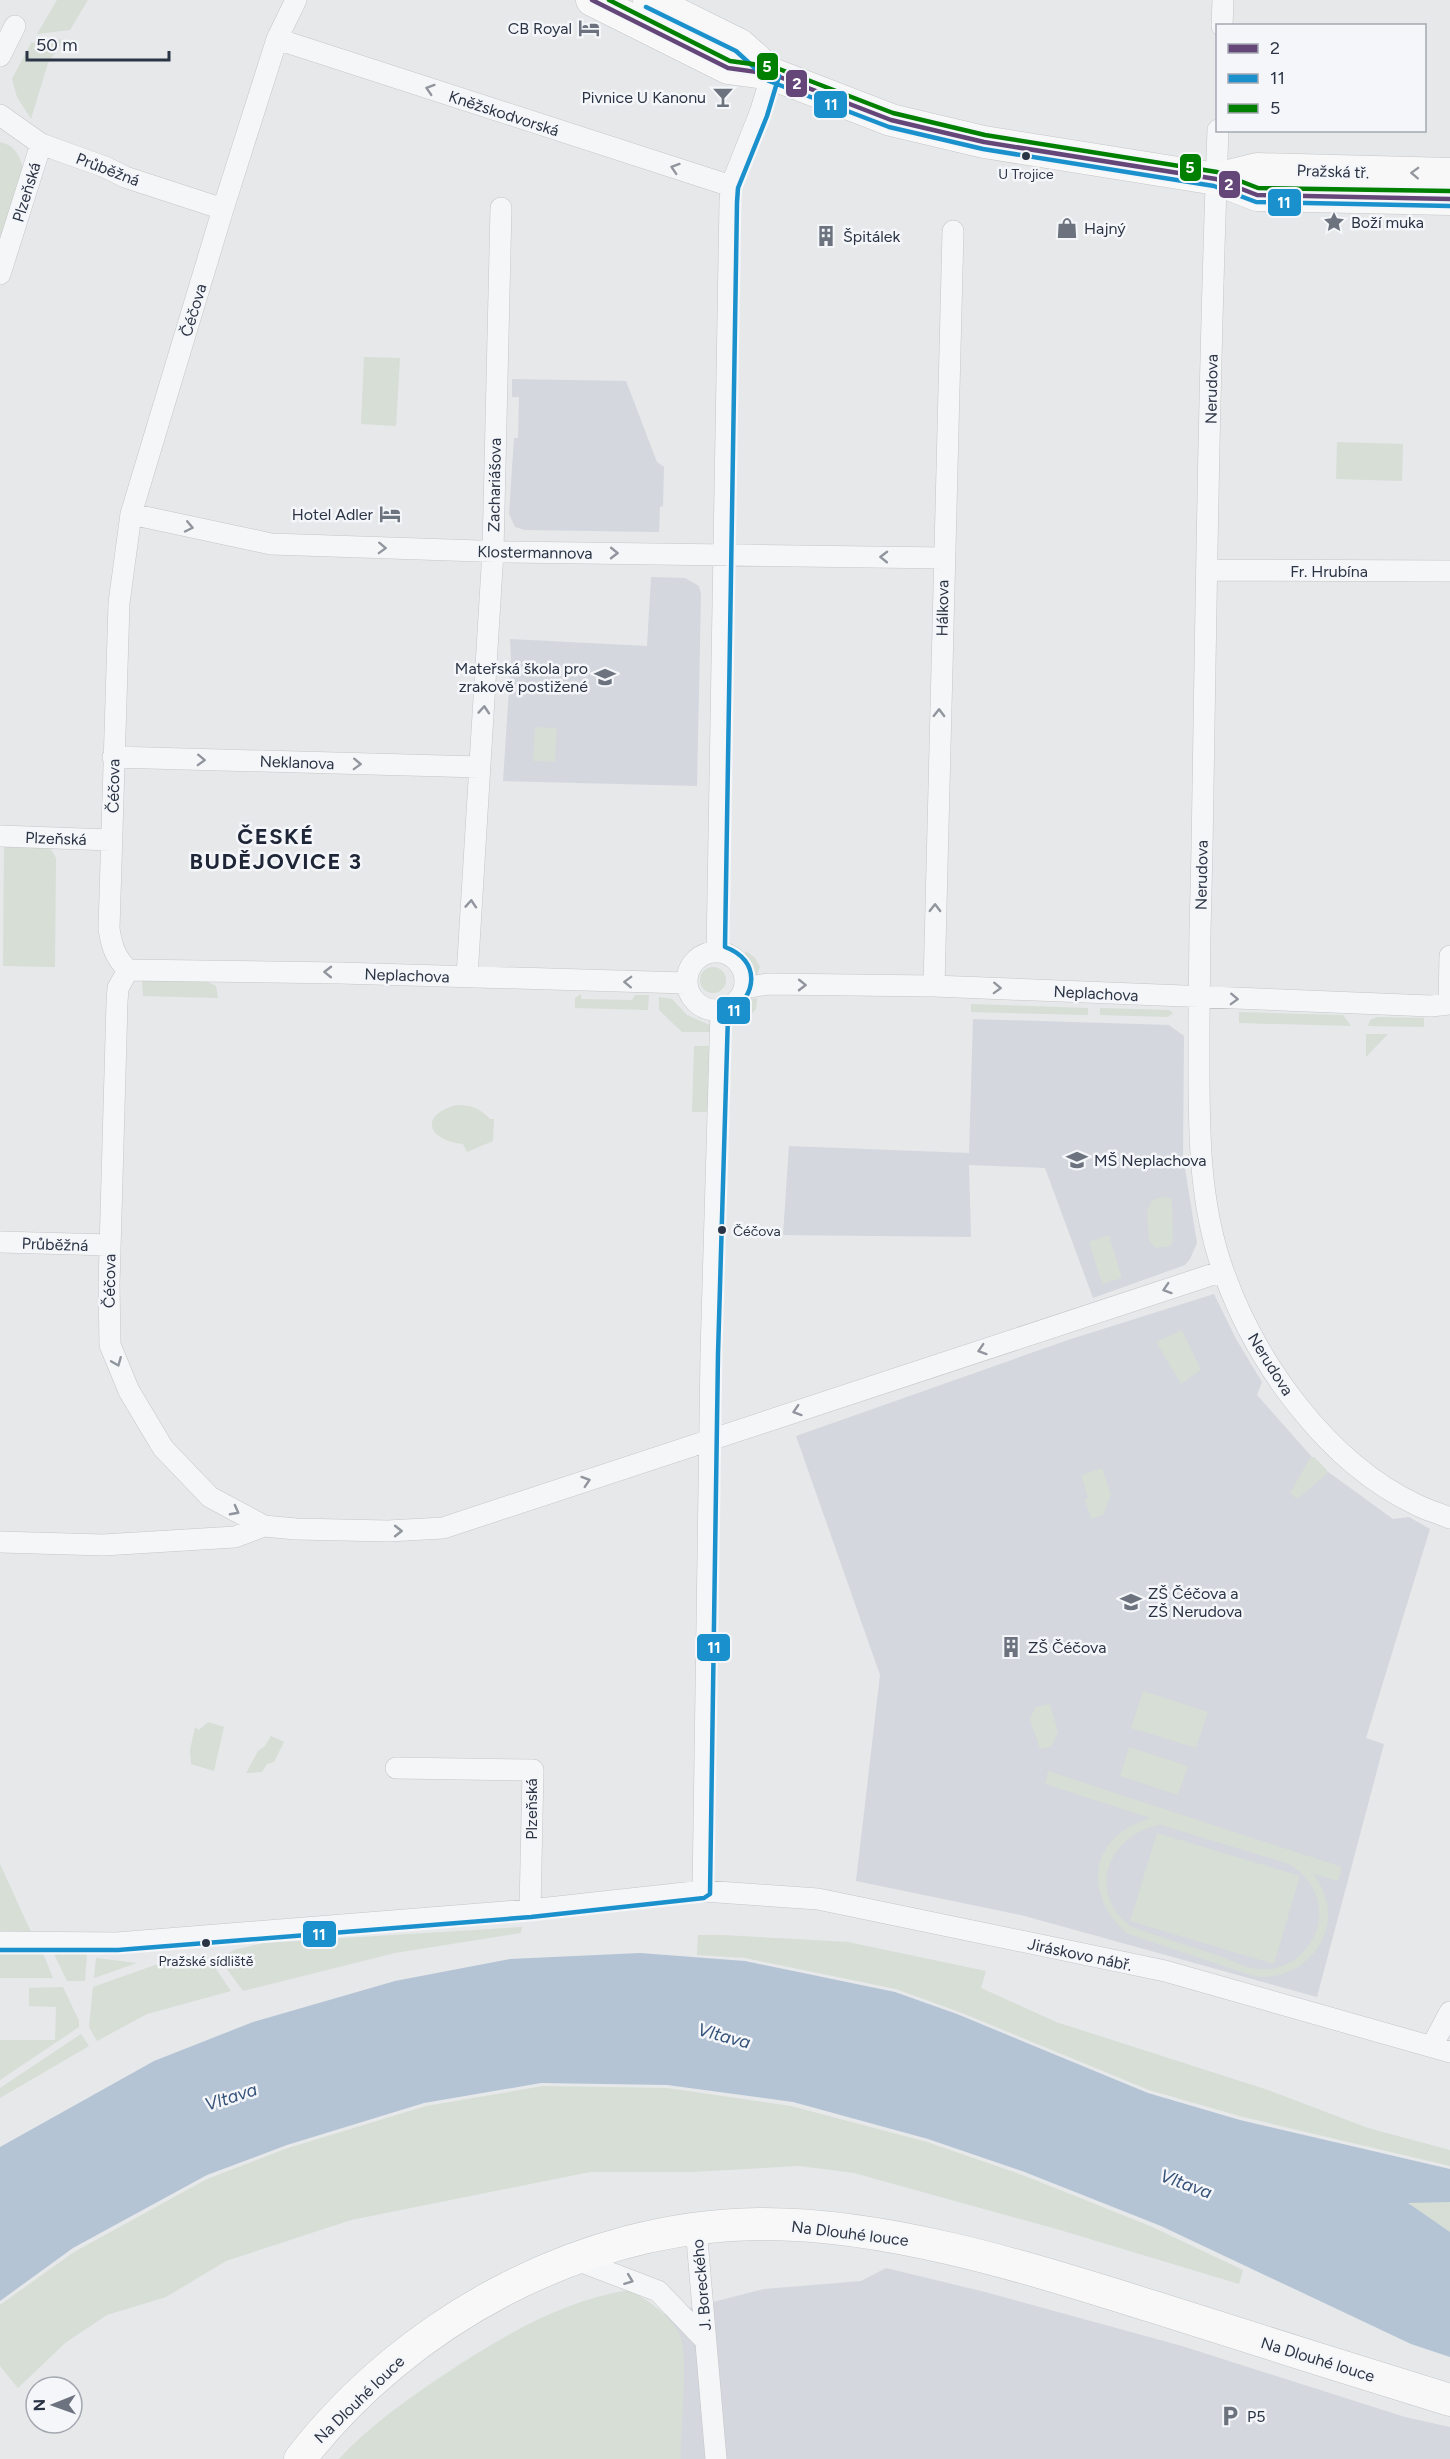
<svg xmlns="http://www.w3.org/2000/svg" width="1450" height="2459" viewBox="0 0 1450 2459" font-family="Figtree,sans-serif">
  <rect width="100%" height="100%" fill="#e6e8ea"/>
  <path fill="#d4d7dd" d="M512,379L626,381L657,462L664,467L663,506L660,507L659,532L525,530L515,527L509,514L514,438H518L519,397H512Z
    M651,577L685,578L699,586L701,594L697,786L503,781L511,659L510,639L647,646Z
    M973,1019L1169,1025L1184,1036L1183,1156L1197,1243L1190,1259L1185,1265L1093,1298L1045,1168L969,1165L971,1237L783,1235L789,1146L969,1153Z
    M1214,1294L1236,1339L1262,1382L1257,1395L1320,1466L1393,1519L1409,1517L1430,1529L1366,1738L1384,1744L1317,1997L1021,1915L856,1881L880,1675L796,1436L1068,1340Z
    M886,2268L981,2291L1182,2346L1405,2417L1450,2427V2459H401L650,2318L764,2289L861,2281Z"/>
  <path fill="#d6ded6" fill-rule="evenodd" d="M57,0H88L70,30L37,34Z
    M64,39L48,63L31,119L17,97L12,79L31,43Z
    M0,142C14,145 19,154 23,168L0,245Z
    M364,357L400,358L396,426L361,424Z
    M1337,442L1403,444L1402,481L1336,479Z
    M535,727L557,728L555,762L533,761Z
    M4,846H49L56,858L55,967L3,966Z
    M746,951L755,958L760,967L757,975L749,972L742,960Z
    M700 980a13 13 0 1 1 26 0a13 13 0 1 1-26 0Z
    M142,980L208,982L216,986L218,998L143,996Z
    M581,994V999L632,1000L635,995H649L648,1010L575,1008V998Z
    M659,997L672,999L687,1015L712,1026L713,1032H682L659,1010Z
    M757,998L756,1009L743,1023L737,1022L733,1015C739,1006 747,999 757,998Z
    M971,1004L1088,1008V1015L971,1012Z
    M1100,1008L1169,1010L1173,1013L1168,1017L1100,1015Z
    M1239,1012L1343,1015L1351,1026L1239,1023Z
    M1377,1017L1424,1018V1027L1368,1026L1370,1020Z
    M1366,1034H1388L1366,1057Z
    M694,1046H710L709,1112H692Z
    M456,1105C472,1105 479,1108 490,1119H494L493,1141L467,1152L463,1144C428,1140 418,1116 456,1105Z
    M1163,1197L1172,1199L1173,1241L1171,1246L1156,1248L1149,1241L1147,1212L1152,1200Z
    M1109,1235L1122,1278L1102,1284L1089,1242Z
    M1182,1330L1201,1370L1181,1384L1156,1342Z
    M1314,1457L1327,1470V1474L1297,1499L1290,1493L1310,1458Z
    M1102,1468L1111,1495L1103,1515L1091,1519L1085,1499L1088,1498L1081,1475Z
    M1143,1691L1208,1712L1196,1748L1131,1728Z
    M1050,1704L1058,1732L1051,1747L1040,1749L1030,1719L1035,1707Z
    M208,1722L224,1727L214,1771L191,1764L190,1750L195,1727L199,1730Z
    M271,1736L284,1742L274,1762L267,1764L262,1772L246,1773L258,1751L265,1746Z
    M1129,1747L1188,1766L1178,1795L1120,1776Z
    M1048,1771L1342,1867L1338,1881L1314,1874C1321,1886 1328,1898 1328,1913C1329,1952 1291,1983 1253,1976L1128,1934C1094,1907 1084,1858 1124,1830C1132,1824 1141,1822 1150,1818L1045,1784ZM1161,1825L1289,1864C1308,1876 1321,1894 1319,1918C1316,1947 1290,1972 1259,1969C1246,1968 1232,1961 1220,1956C1191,1947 1161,1937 1132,1927C1085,1894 1108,1833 1161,1825Z
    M1157,1833L1300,1876L1274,1964L1130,1921Z
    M0,1864L31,1932H0Z
    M522,1927L521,1933L395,1953L243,1991L219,1958L234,1950L263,1943Z
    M698,1935H723L848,1942L986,1971L981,1988L1056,2022L1268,2090L1368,2128L1450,2150V2166L1243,2117L1149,2090L962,2013L896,1989L745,1958L697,1955Z
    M0,1953H43L53,1978H0Z
    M54,1954H87L85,1981H67Z
    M96,1958L137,1963L94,1978Z
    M212,1963L231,1991L147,2014L97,2041L89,2027L93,1987L155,1965Z
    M63,1987L79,2021V2027L0,2080V2040H55L56,2007L29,2006V1988Z
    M81,2034L89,2046L0,2098V2088Z
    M543,2086L667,2088L791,2106L927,2142L1025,2176L1150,2226L1243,2270L1239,2284L1060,2230L854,2173L799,2166L691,2172H590L351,2220L226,2261L166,2297L107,2315L65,2343L18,2388L0,2366V2305L74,2252L207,2179L285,2149L426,2106Z
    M1420,2201L1450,2202V2232L1407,2203Z
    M629,2290C648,2300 670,2315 680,2335C689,2353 680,2434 681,2459H339C368,2427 404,2402 439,2378C498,2339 559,2301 629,2290Z"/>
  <path fill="#b4c4d5" d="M640,1953L745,1961L895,1992L957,2014L1148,2093L1240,2120L1450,2169V2202L1408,2203L1450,2232V2357L1411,2344L1161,2226L1022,2171L928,2139L793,2102L667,2085L541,2083L424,2103L287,2145L207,2175L73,2248L0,2301V2147L154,2061L253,2022L395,1981L510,1959Z"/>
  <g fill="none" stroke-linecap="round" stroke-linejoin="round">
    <defs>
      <path id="street" d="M296,0L277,39L223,209L131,514L119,603L109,929C112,947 115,957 128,970L118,988L117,1002L109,1285L110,1345L129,1391L163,1448L210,1497L264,1526L296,1529L388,1531L443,1528L1223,1271
        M1222,26L1223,0
        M277,39L731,186
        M0,56L15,26
        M0,115L41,144L105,167L125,177L223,209
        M1218,130C1209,370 1206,610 1202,849C1200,914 1199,979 1199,1044C1199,1121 1197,1199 1224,1273C1256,1363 1327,1462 1415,1504C1426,1510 1438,1513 1450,1518
        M0,274L41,144
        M131,514L271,544L509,552L943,558
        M1207,570L1450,571
        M113,757L480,767
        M0,836L111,840
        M717,952L730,202L731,186L760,113L772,74
        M687 981a29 29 0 1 1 58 0a29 29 0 1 1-58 0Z
        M128,970L340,973L686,983
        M467,977L493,551L501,208
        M934,986L953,231
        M744,988L768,984L934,986L1431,1006L1449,1004L1450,956
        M0,1242L110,1245
        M0,1542L103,1545L235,1537L264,1526
        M396,1768L533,1770L530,1910
        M703,1891L711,1354L721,1011
        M0,1942L117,1943L530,1910L703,1891L818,1899L1165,1971L1450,2052
        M1432,2046L1450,2012
        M696,2228L716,2459
        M574,2259L658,2291L706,2341"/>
      <path id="secondary" d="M592,0L728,68L772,74L891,120L984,142L1216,179L1257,195L1450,199
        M649,0L740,45L772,74
        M1216,179L1257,169L1450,174
        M300,2459C408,2320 582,2226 759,2224C888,2223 1029,2268 1151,2306C1251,2338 1350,2369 1450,2400"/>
    </defs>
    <use href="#street" stroke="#c4c6c8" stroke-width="22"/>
    <use href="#secondary" stroke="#c4c6c8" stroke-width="33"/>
    <use href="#street" stroke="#f5f6f7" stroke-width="21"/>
    <use href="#secondary" stroke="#f8f8f8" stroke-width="32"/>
    <defs>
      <path id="bus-1" d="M592,0L728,68L772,74L891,120L984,142L1216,179L1257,195L1450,199"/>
      <path id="bus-2" d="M646,7L736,51L769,81L889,127L983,149L1214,186L1256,202L1450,206
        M0,1950H118L531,1917L704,1898L710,1894L718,1354L728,1015C758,996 761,960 725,947L737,202L738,188L767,116L779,76"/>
      <path id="bus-3" d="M609,0L730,61L774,67L893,113L985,135L1217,172L1258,188L1450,191"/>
    </defs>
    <use href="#bus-1" stroke="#f4f6f9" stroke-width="9"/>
    <use href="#bus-2" stroke="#f4f6f9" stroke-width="9"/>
    <use href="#bus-3" stroke="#f4f6f9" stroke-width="9"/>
    <use href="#bus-1" stroke="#644678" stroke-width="4.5"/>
    <use href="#bus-2" stroke="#1a91cc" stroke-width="4.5"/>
    <use href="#bus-3" stroke="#008000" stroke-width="4.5"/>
  </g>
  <defs><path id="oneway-chevron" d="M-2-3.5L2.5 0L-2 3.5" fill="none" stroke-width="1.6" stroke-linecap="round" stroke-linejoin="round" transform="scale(1.5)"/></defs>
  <g stroke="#90959e">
    <use href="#oneway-chevron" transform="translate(430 89) rotate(-162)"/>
    <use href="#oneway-chevron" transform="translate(675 168) rotate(-162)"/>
    <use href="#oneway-chevron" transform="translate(189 527) rotate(12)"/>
    <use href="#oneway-chevron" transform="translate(382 548) rotate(2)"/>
    <use href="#oneway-chevron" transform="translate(614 553) rotate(1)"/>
    <use href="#oneway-chevron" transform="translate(884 557) rotate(-179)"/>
    <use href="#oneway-chevron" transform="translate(484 710) rotate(-86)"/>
    <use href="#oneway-chevron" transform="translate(939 713) rotate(-89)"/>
    <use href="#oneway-chevron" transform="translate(201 760) rotate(2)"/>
    <use href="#oneway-chevron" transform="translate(357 764) rotate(2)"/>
    <use href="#oneway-chevron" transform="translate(471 904) rotate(-86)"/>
    <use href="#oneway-chevron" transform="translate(935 908) rotate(-89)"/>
    <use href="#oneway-chevron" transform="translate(328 972) rotate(-179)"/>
    <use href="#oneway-chevron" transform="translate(628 982) rotate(-178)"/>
    <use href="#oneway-chevron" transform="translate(802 985) rotate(1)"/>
    <use href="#oneway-chevron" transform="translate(997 988) rotate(2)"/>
    <use href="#oneway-chevron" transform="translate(1234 999) rotate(2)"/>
    <use href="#oneway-chevron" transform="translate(1167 1289) rotate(162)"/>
    <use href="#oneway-chevron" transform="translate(982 1350) rotate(162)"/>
    <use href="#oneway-chevron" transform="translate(117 1362) rotate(68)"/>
    <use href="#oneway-chevron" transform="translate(797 1411) rotate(162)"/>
    <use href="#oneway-chevron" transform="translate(586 1481) rotate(-18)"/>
    <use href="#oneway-chevron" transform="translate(235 1511) rotate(28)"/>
    <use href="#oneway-chevron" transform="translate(398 1531)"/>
    <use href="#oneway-chevron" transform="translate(629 2280) rotate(21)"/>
  </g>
  <use stroke="#92969e" href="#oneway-chevron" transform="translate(1415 173) rotate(-178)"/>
  <defs>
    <symbol id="hotel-bare" viewBox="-9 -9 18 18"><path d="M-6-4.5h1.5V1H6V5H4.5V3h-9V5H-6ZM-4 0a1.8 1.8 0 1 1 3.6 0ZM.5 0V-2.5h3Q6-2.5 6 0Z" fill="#6c737f" stroke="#f4f6f9" stroke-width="2.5" paint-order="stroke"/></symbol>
    <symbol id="bar-bare" viewBox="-9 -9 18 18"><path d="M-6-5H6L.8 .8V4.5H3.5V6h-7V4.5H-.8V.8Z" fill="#6c737f" stroke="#f4f6f9" stroke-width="2.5" paint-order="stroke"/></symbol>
    <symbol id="sight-bare" viewBox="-9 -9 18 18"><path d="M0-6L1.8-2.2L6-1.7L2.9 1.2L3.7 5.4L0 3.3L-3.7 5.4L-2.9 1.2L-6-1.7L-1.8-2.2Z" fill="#6c737f" stroke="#f4f6f9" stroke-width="2.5" paint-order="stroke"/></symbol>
    <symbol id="shop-bare" viewBox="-9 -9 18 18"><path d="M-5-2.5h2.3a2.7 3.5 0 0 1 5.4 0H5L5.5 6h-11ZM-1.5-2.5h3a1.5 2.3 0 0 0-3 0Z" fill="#6c737f" stroke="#f4f6f9" stroke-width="2.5" paint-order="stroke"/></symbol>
    <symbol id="building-bare" viewBox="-9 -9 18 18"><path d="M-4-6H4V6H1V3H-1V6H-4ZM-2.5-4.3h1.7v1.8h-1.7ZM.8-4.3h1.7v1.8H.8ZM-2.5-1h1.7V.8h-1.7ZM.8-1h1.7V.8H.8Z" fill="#6c737f" stroke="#f4f6f9" stroke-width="2.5" paint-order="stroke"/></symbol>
    <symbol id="school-bare" viewBox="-9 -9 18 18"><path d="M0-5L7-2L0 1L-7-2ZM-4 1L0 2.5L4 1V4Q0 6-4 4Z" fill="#6c737f" stroke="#f4f6f9" stroke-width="2.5" paint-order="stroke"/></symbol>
    <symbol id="parking-bare" viewBox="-9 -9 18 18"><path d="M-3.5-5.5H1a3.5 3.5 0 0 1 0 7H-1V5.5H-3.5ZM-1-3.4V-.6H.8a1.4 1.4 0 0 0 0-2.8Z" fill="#6c737f" stroke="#f4f6f9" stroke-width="2.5" paint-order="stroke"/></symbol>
  </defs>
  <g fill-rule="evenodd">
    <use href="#hotel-bare" x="574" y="13" width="30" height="30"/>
    <use href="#bar-bare" x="708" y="82" width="30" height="30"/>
    <use href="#sight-bare" x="1319" y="207" width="30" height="30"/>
    <use href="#shop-bare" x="1052" y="213" width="30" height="30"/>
    <use href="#building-bare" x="811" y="221" width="30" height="30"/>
    <use href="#hotel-bare" x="375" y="499" width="30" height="30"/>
    <use href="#school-bare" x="590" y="662" width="30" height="30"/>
    <use href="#school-bare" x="1062" y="1145" width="30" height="30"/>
    <use href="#school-bare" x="1116" y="1587" width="30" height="30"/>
    <use href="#building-bare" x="996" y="1632" width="30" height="30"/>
    <use href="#parking-bare" x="1215" y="2401" width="30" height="30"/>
  </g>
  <g fill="#2b3445" stroke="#f4f6f9" stroke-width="2">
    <circle cx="1026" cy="156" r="5"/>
    <circle cx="722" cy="1230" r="5"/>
    <circle cx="206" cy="1943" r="5"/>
  </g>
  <g text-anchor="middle" stroke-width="5" stroke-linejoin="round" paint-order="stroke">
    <g font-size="14" fill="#2b3445" stroke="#f4f6f9">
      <text x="1026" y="179">U Trojice</text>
      <text x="733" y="1236" text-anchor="start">Čéčova</text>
      <text x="206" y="1966">Pražské sídliště</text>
    </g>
    <g font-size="16" fill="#2b3445" stroke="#f4f6f9" text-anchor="start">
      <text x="572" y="34" text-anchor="end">CB Royal</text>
      <text x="706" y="103" text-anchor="end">Pivnice U Kanonu</text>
      <text x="1351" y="228">Boží muka</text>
      <text x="1084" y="234">Hajný</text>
      <text x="843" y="242">Špitálek</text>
      <text x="373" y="520" text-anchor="end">Hotel Adler</text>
      <text x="588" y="674" text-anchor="end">Mateřská škola pro<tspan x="588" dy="18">zrakově postižené</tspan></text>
      <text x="1094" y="1166">MŠ Neplachova</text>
      <text x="1148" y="1599">ZŠ Čéčova a<tspan x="1148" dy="18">ZŠ Nerudova</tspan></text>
      <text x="1028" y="1653">ZŠ Čéčova</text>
      <text x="1247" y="2422">P5</text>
    </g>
    <g font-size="16" fill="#2b3445" stroke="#f4f6f9">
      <text transform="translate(504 113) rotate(18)" y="6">Kněžskodvorská</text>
      <text transform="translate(108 169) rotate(21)" y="6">Průběžná</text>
      <text transform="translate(1333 171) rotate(2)" y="6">Pražská tř.</text>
      <text transform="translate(26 192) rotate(-73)" y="6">Plzeňská</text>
      <text transform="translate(193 310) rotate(-73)" y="6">Čéčova</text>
      <text transform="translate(1211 389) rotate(-89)" y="6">Nerudova</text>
      <text transform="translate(494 485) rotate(-89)" y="6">Zachariášova</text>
      <text transform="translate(535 552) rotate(1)" y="6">Klostermannova</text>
      <text x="1329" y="577">Fr. Hrubína</text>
      <text transform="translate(942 608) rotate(-89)" y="6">Hálkova</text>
      <text transform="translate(297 762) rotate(2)" y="6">Neklanova</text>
      <text transform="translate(113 786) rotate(-89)" y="6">Čéčova</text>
      <text transform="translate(56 838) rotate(2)" y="6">Plzeňská</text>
      <text transform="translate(1201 875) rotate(-89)" y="6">Nerudova</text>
      <text transform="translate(407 975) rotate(2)" y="6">Neplachova</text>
      <text transform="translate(1096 993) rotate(3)" y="6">Neplachova</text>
      <text transform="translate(55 1244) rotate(2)" y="6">Průběžná</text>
      <text transform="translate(109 1281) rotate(-89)" y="6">Čéčova</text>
      <text transform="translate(1271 1364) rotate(58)" y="6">Nerudova</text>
      <text transform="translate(531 1809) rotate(-90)" y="6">Plzeňská</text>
      <text transform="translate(1080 1954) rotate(12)" y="6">Jiráskovo nábř.</text>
      <text transform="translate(850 2233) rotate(7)" y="6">Na Dlouhé louce</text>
      <text transform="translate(701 2285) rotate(-95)" y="6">J. Boreckého</text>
      <text transform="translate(1318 2359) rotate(17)" y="6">Na Dlouhé louce</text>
      <text transform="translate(359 2399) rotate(-44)" y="6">Na Dlouhé louce</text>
    </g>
    <g font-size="18" font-style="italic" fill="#34527a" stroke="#f4f6f9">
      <text transform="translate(724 2036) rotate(15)" y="6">Vltava</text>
      <text transform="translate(231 2097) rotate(-18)" y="6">Vltava</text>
      <text transform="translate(1186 2184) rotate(20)" y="6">Vltava</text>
    </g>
    <g font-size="22" font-weight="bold" letter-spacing="1.5" fill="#1d2536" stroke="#f4f6f9">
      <text x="276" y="844">ČESKÉ<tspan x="276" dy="25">BUDĚJOVICE 3</tspan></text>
    </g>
  </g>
  <g stroke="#f4f6f9" stroke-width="2">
    <rect x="756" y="52" width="23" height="29" rx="6" fill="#008000"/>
    <rect x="785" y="69" width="23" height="29" rx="6" fill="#644678"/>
    <rect x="813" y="90" width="35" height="29" rx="6" fill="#1a91cc"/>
    <rect x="1179" y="153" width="23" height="29" rx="6" fill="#008000"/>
    <rect x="1218" y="170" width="23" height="29" rx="6" fill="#644678"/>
    <rect x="1267" y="188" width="35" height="29" rx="6" fill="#1a91cc"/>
    <rect x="716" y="996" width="35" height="29" rx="6" fill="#1a91cc"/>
    <rect x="696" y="1633" width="35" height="29" rx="6" fill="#1a91cc"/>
    <rect x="302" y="1920" width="35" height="28" rx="6" fill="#1a91cc"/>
  </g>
  <g font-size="16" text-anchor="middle" font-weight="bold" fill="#fff">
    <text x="767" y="72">5</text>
    <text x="797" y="89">2</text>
    <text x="831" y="110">11</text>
    <text x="1190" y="173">5</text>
    <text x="1229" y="190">2</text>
    <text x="1284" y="208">11</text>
    <text x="734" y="1016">11</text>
    <text x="714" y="1653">11</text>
    <text x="319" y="1940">11</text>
  </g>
  <rect x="1216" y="24" width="210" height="108" fill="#f4f6f9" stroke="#a4a8b1" stroke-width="1.5"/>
  <rect x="1228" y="44" width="30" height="9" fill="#644678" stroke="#a4a8b1" stroke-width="1.5"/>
  <text x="1270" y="54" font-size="18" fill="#2b3445">2</text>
  <rect x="1228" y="74" width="30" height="9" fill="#1a91cc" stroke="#a4a8b1" stroke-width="1.5"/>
  <text x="1270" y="84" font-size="18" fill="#2b3445">11</text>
  <rect x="1228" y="104" width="30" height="9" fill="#008000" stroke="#a4a8b1" stroke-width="1.5"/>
  <text x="1270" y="114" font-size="18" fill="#2b3445">5</text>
  <g transform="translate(54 2405) rotate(269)"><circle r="28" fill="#f4f6f9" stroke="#a4a8b1" stroke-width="1.5"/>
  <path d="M0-4.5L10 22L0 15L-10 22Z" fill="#6c737f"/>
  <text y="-9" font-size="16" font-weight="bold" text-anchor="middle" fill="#2b3445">N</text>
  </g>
  <path d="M27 51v9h142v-9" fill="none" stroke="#2b3445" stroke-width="3"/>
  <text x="36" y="51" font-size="18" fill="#2b3445" stroke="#f4f6f9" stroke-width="4.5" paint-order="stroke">50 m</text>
</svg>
